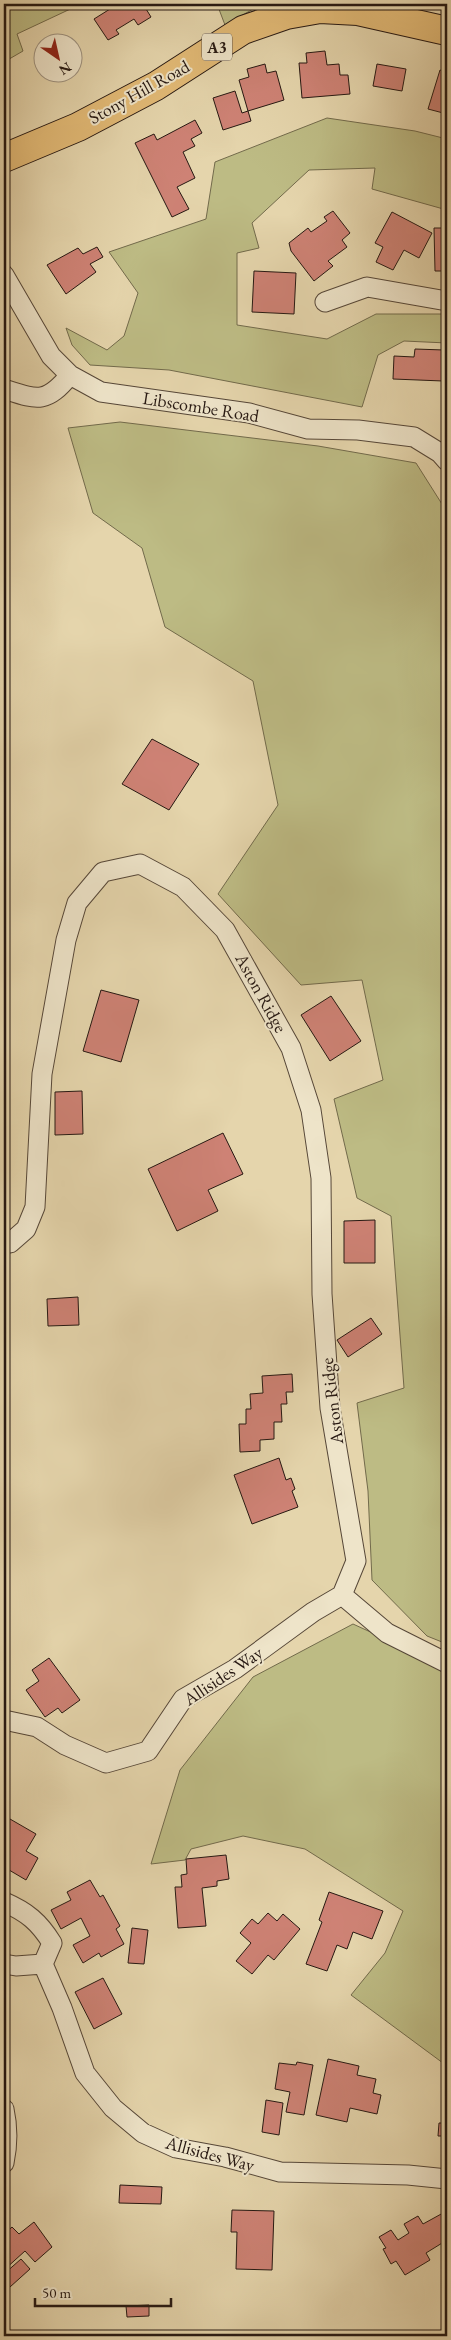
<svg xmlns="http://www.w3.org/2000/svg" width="451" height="2340" viewBox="0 0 451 2340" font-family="'EB Garamond',serif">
  <rect width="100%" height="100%" fill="#e5d5ac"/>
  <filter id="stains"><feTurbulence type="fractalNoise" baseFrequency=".004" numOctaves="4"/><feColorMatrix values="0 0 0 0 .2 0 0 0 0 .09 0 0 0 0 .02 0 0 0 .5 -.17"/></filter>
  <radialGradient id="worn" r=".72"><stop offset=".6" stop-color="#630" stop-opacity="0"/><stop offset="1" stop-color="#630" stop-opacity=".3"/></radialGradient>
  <path fill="#bdbb84" stroke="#726a4b" d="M4,4H81L17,34L23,51L4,62Z
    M217,4H262L225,25Z
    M327,118L415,131L447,139V210L372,189L375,168L309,170L252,223L259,248L237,253V325L327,339L376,314H447V343L404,341L378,355L362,407L169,370L90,365L72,345L66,328L107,350L124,336L138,293L109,252L206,219L215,162Z
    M120,422L318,446L416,463L447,512V1644L427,1636L372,1580L368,1491L357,1403L404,1388L391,1216L357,1198L334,1099L383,1080L362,980L301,985L218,894L278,805L253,681L165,627L142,548L93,513L68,428Z
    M353,1624L447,1667V2066L351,1995L385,1953L403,1911L305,1849L243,1836L191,1849L185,1860L151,1864L180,1770L253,1677Z"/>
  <path fill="#ce8275" stroke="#261812" d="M118,4H129L131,8L138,4H143L151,17L138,25L134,19L116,30L119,34L108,40L94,19Z
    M325,51L327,65L339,64L340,75H348L350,94L302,98L299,63H307L306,53Z
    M265,64L267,73L276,71L284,100L248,111L239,80L249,77L247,69Z
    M377,64L406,69L402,91L373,86Z
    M440,70L447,72V114L428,109Z
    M235,91L242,113L248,111L251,121L223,130L213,98Z
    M195,120L202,133L191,139L195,146L183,152L195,178L177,187L189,209L172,217L135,143L154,134L157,140Z
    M333,211L350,233L342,240L347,247L328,261L333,266L314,281L291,251L289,243L308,228L311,232L327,221L324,217Z
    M392,212L432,233L419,258L404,250L393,270L376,262L383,247L375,243Z
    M434,228H447V271H435Z
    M97,247L103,257L90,264L96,272L66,294L47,265L78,248L83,254Z
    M254,271L296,273L294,314L252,312Z
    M415,349L444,350L443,381L393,379L394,356L414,357Z
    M152,739L199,764L169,810L122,784Z
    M101,990L139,1000L121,1062L83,1051Z
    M331,996L361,1041L330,1061L301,1015Z
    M82,1091L83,1134L55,1135V1092Z
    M223,1133L243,1174L208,1190L218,1211L177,1231L148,1169Z
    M375,1220V1263H344V1221Z
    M78,1297L79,1325L48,1326L47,1299Z
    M371,1318L382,1334L348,1357L337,1340Z
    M292,1374L293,1392H286L287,1404H281L282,1422H274V1439L260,1440V1451L240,1452L239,1424H246V1409H251L250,1394L263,1393L262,1376Z
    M279,1458L286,1480L291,1478L295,1489L292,1491L298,1507L252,1524L234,1475Z
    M49,1658L80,1700L62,1713L58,1708L45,1717L26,1690L39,1681L32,1670Z
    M10,1819L36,1834L26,1851L38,1858L26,1880L4,1867V1823L7,1825Z
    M226,1855L229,1879L217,1881V1886L202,1888L206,1926L178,1928L175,1887H182L181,1875L187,1874L186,1859Z
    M90,1880L100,1897L103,1895L120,1926L116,1929L124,1944L101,1957L99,1953L83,1963L73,1945L90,1936L81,1918L61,1929L51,1910L71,1900L67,1892Z
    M329,1892L383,1911L372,1939L353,1932L347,1949L337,1945L327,1971L306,1964L322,1922L319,1920Z
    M268,1913L277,1921L283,1914L300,1929L274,1960L268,1955L252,1974L236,1961L251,1943L240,1933L252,1919L258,1924Z
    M132,1928L148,1930L144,1964L128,1963Z
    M103,1978L122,2014L94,2029L75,1992Z
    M328,2059L359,2066L357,2075L376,2079L373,2093L381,2095L377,2114L350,2108L347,2122L316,2115Z
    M297,2062L313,2065L304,2115L286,2112L290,2092L275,2089L279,2063L296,2065Z
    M266,2100L283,2103L279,2135L262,2132Z
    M439,2123H447V2136H438Z
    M120,2185L162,2187L161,2204L119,2203Z
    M232,2210L274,2211L272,2270L236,2269L237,2232H231Z
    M443,2213L447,2219V2229L442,2232L447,2240L426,2253L430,2260L405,2275L396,2261L391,2264L383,2249L386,2248L379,2237L391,2230L398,2240L409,2233L404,2224L418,2216L423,2224Z
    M34,2222L52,2247L35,2262L25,2251L4,2270V2234L12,2227L19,2234Z
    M21,2259L30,2269L10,2287L4,2280V2274Z
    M149,2305V2316L127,2317L126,2306Z"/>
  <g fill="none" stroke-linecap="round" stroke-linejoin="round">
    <defs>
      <path id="minor" d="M4,275L51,356L70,375L101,392L249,413L308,429L358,430L414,437L440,453L447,461
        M325,302L367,287L447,301
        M4,389C38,400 46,404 70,375
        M4,1244L10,1243L26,1229L35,1207L42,1074L66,940L77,903L103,872L140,864L183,887L225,930L291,1048L311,1110L321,1178L322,1294L330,1408L356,1561L342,1595
        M342,1595L387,1633L447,1663
        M4,1720L37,1727L65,1745L106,1763L148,1751L183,1699L235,1669L313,1612L342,1595
        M4,1902C27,1912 39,1922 52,1943L43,1964L62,2008L85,2073L113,2108L143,2133L176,2148L225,2157L280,2172L408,2175L447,2179
        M4,1964L16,1966L43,1964
        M4,2109C8,2127 8,2144 4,2163"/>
      <path id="primary" d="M4,158L78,127L156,86L243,30L286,15L320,9L358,11L447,31"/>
    </defs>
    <use href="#minor" stroke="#564738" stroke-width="21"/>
    <use href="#primary" stroke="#261812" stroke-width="30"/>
    <use href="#minor" stroke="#eee4c9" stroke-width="19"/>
    <use href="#primary" stroke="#e2ba76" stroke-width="28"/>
  </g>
  <g text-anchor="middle" stroke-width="4" stroke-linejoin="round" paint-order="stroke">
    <rect fill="#eee4c9" stroke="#625549" stroke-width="1" x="202" y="33.5" width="30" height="27" rx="4"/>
    <g font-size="16" font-weight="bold" fill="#261812">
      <text x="217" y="53">A3</text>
    </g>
    <g font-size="18" fill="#261812" stroke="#eee4c9">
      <text transform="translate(139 92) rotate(-29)" y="6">Stony Hill Road</text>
      <text transform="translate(201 407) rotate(9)" y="6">Libscombe Road</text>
      <text transform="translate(261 993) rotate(61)" y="6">Aston Ridge</text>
      <text transform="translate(332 1401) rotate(-97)" y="6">Aston Ridge</text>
      <text transform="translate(223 1676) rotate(-34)" y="6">Allisides Way</text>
      <text transform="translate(210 2154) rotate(15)" y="6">Allisides Way</text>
    </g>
  </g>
  <rect width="451" height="2340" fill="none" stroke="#e5d5ac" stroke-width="20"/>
  <rect x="5" y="5" width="441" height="2330" fill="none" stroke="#261812" stroke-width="2.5"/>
  <rect x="10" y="10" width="431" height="2320" fill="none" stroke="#261812"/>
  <g transform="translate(58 58) rotate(146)"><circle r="24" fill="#eee4c9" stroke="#9e9280"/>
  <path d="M0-4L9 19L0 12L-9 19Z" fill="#8f2418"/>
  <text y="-8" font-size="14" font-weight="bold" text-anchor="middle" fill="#261812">N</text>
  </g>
  <path d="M35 2298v8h136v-8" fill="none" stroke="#261812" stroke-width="2.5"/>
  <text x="42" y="2298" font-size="15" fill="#261812" stroke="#eee4c9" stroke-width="4" paint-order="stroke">50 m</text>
  <rect width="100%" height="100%" filter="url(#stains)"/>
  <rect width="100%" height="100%" fill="url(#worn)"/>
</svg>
